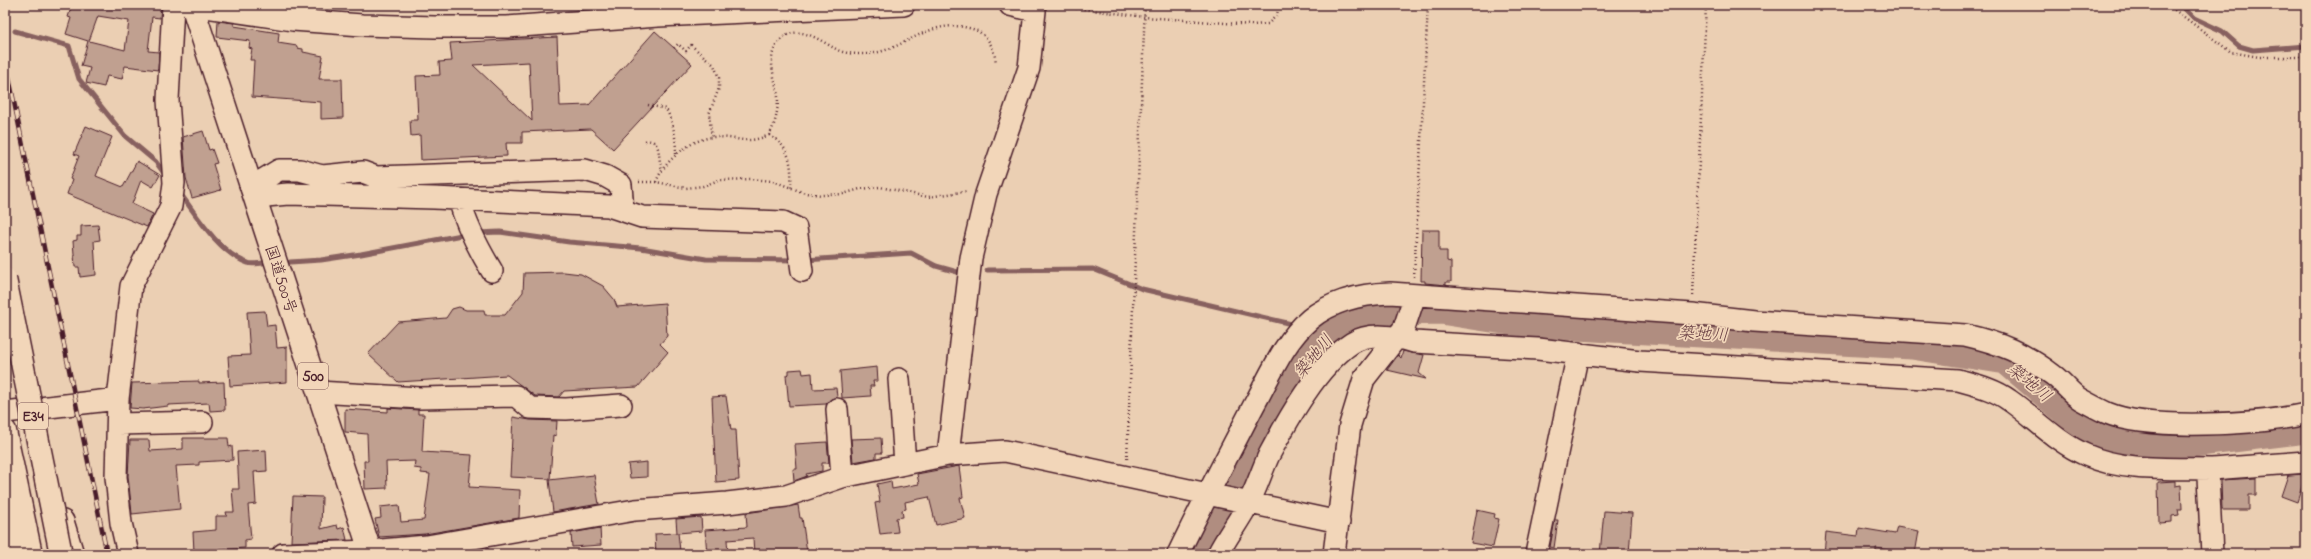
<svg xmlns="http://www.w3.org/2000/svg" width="2311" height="559" viewBox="0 0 2311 559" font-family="'Indie Flower','Klee One',sans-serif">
  <rect width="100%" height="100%" fill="#ebcfb3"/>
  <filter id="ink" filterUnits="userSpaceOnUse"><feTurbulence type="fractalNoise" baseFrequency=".025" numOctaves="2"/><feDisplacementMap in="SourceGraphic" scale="8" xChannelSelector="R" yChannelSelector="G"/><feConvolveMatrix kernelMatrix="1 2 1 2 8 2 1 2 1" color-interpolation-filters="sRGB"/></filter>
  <g filter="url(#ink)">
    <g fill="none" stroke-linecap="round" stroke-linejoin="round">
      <path stroke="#87615e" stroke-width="5" d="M2181,5L2194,18L2222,31L2239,46L2253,50L2306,46
        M15,31L69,46L79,79L125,136L156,162L166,176
        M180,193C196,215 220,254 248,263C252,265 259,263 263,263
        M477,233L500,232L569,242L641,248L706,259L797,260
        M805,260L911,253L936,266L961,273
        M290,262L321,260L361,254L467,234
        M987,270L1093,269L1142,289L1296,325
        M1316,324L1345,323"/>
      <path stroke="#b08d80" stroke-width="29" d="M1204,554L1289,386L1327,336L1345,323L1378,311L1441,310L1523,323L1912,345L2006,360L2082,425L2112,443L2151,448L2306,429"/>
    </g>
    <path fill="#c0a090" stroke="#4a1f2b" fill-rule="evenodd" d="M72,5H161L160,18L152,17L148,51L159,52L158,70L125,66L122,79L107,76L104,87L86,83L90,68L81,66L88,41L66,34L71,18L68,17ZM98,16L129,21L125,50L89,41Z
      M218,21L234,23V26L279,33L278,43L297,46V48L303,49V52L323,56L319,79H342L343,118L321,119V102L252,97L254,60H250L252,49L249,48L250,41L217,37Z
      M655,31L692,64L613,149L591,129L522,132V143H506L507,156L421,160L420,135L411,136L410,120H418L416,76L440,75L439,62L452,61L450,43L557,37L560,106L589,105ZM529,62L532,121L473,65Z
      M86,126L112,137L96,176L123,187L137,161L160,175L153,187L141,180L132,204L153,214L147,227L67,194L72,180L70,179L79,156L74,154Z
      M203,131L209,150L212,149L217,163L213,164L221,190L192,198L186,178L183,137Z
      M98,225L100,240L94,241L96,275L80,277L79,267H75L73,241L77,240V236H81V226Z
      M1422,230H1439V251H1447V261L1451,262V282H1446V285L1425,283V281H1421Z
      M564,272L581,274L603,286L614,299L617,307L665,303L667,336L660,344L668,352L638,387L564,391L559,397L535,396L507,375L398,382L368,354L398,322L446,318L452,309L459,307L466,310H484L485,315H505L523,292L524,273Z
      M265,311L267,326L275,325L277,348L287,347V382L230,386L228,356L250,355L247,312Z
      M1403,351L1424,355L1419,373L1426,379L1387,370L1398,355L1401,358Z
      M877,367L878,381H873L874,386H870L871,396L842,398L840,371Z
      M802,369L803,374L812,373L813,389L836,388L837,397L831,399L826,404L789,406L786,375L789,374V370Z
      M199,381V383L224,382L225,410L210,411L209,403L168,405V406L143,409L130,408L132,383Z
      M726,396L731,430H736L739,480L716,482L712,397Z
      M388,408L418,410V414H424L422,452L472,455L469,487L520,490L519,518L425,534L379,537L375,519L381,518L380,507L399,505L401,522L424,520L430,474L421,473V469L414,468L415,461L386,462L387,488L365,489L364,461H368L367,434L345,432V409L388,412Z
      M513,417L530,420L557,421L556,436L553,435L550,479L510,477Z
      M183,438H228L229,447L232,446L233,460L199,462V465L176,466L180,509L132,514L128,476L130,440H149L150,451L183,449Z
      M881,438L882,453H876V458L853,462L851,439Z
      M827,442L829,463H822V471L806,474L807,476L794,481L793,469H797L795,444Z
      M266,450L267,471L254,472L256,504L248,505L251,539L245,540V548L194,552L193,532L216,530V516H227L226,512H234L232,489H239L237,452Z
      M647,462V477L630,478L628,464Z
      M959,466L963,497L960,498L965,518L936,525L929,497L905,502L906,509L902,510L903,517L896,518L898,532L880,534L875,503L880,502L877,484L891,481L892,489L919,484L917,474Z
      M2306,474L2297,502L2281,496L2288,475Z
      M594,475L599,504L553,512L549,480Z
      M2256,478V495H2249V510H2222L2221,480Z
      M2175,481V486L2181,485L2182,509H2178L2179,515L2172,516V522L2159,523L2158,482Z
      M293,496L322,497L321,529L337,525L338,529L344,527L347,540L291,542Z
      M798,505L800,518H802L807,552L754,554L753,538L727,540L728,554H707L705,530L747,527L746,513Z
      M1477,510L1495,514L1494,518L1499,519L1493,547L1471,543Z
      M1604,511L1632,513L1629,554H1600Z
      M701,517L702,531L678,533L680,551H675V554H656L655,534L677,533L676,519Z
      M1555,520H1558L1554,548L1550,547Z
      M1897,527L1919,531L1915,554L1876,548V553L1870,552L1869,554H1824L1826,532L1858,536L1859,528L1895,534Z
      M600,528L601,545L572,547L571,533Z
      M488,548L489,554H451Z"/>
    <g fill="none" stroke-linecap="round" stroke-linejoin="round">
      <defs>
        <path id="minor" d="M192,5L293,20L362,25L435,27H507L658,16L904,5
          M251,187L279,170H300L322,176L363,172L376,177L585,170L605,176L621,185L623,211
          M255,197L288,194L434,198L609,206L642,217L783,222L796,228L802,271
          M459,199C466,225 478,248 492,271
          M899,379L905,464
          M318,392L420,398L516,396L530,408L566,409L621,405
          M837,409L842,477
          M5,412L118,399
          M118,424L202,422
          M948,455L971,258L986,194L1029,68L1035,11L1010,5
          M5,485L17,554
          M63,521L73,554
          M128,554L121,523L116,477L118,399L131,286L171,206L174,183L168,100L173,5
          M283,554L370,551L427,546L635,510L727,503L786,496L842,477L948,455L1005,451L1339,522
          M1178,554C1202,504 1228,455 1254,405C1270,376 1284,341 1310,319C1332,301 1362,294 1390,293L1692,314L1754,321L1965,335C2000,343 2024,353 2053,375C2063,382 2070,393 2080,399C2089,404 2098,409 2107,413C2150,431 2260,424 2306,414
          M1218,554C1227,536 1240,520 1249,502C1257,487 1262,470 1269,455C1288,419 1318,365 1352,343C1369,332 1395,336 1414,342L1538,349L1640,361L1958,380C1976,385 1994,389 2009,400C2035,418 2056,442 2086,455C2124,472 2171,468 2212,469
          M1334,554L1350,425L1364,379L1404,328L1413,301
          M1536,554L1578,353
          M2212,554L2208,477L2212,469L2306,462"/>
        <path id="highway" d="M192,5L371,554
          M5,431L31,554"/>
      </defs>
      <use href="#minor" stroke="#4a1f2b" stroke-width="24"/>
      <use href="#highway" stroke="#4a1f2b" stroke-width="25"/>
      <path stroke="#4a1f2b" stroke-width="2.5" stroke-dasharray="1 3" stroke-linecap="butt" d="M1052,5L1145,17L1252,25L1268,24L1277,15L1279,5
        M2168,5L2231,52L2259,57H2306
        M674,48L678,44L686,51L691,45L714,65L719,78V88L709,114L712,138
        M648,105L666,109C674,124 676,138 676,155
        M769,135C791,147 792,165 791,189
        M645,141C663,138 657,159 662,170
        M639,182H656L686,188L703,186L719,180L751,179L773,181L805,193L822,195L843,194L860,189L880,187L928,197L968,191
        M656,182C664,161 691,138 715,137C737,137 747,145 769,135C776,123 778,110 778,97C776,80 766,59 777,44C794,20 819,40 836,49C844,54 857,54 866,54C904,52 926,18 969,28C987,32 994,47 996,63
        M1414,277L1428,5
        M1693,295L1706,5
        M1127,459L1145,5"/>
      <use href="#minor" stroke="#f2d6b9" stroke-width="21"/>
      <use href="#highway" stroke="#f2d6b9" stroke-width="22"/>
      <defs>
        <path id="rail" d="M5,58L107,554"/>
      </defs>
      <use href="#rail" stroke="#4a1f2b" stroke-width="4.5"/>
      <use href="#rail" stroke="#f2d6b9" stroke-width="3" stroke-dasharray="9" stroke-linecap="butt"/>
      <defs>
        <path id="highway-bridge" d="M5,279L61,554"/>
      </defs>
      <use href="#highway-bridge" stroke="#4a1f2b" stroke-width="25" stroke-linecap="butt"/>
      <use href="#highway-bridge" stroke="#f2d6b9" stroke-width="22"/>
    </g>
  </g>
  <g text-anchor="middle" stroke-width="3.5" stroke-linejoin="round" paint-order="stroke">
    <g fill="#f2d6b9" stroke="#7c5656" stroke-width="1">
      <rect x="298" y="363" width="30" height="26" rx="3"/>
      <rect x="18" y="403" width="30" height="26" rx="3"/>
    </g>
    <g font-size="15" font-weight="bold" fill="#4a1f2b">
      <text x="313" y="381">500</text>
      <text x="33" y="421">E34</text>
    </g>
    <g font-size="16" fill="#4a1f2b" stroke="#f2d6b9">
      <text transform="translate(282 279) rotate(72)" y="6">国道500号</text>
    </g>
    <g font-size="17" font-style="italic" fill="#643a40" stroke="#f2d6b9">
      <text transform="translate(1703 333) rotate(3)" y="6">築地川</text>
      <text transform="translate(1313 356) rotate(-50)" y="6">築地川</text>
      <text transform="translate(2030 382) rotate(40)" y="6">築地川</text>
    </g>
  </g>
  <rect width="2311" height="559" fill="none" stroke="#f2d6b9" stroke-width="20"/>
  <rect x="10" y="10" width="2291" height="539" fill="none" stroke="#4a1f2b" stroke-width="1.5" filter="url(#ink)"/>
</svg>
